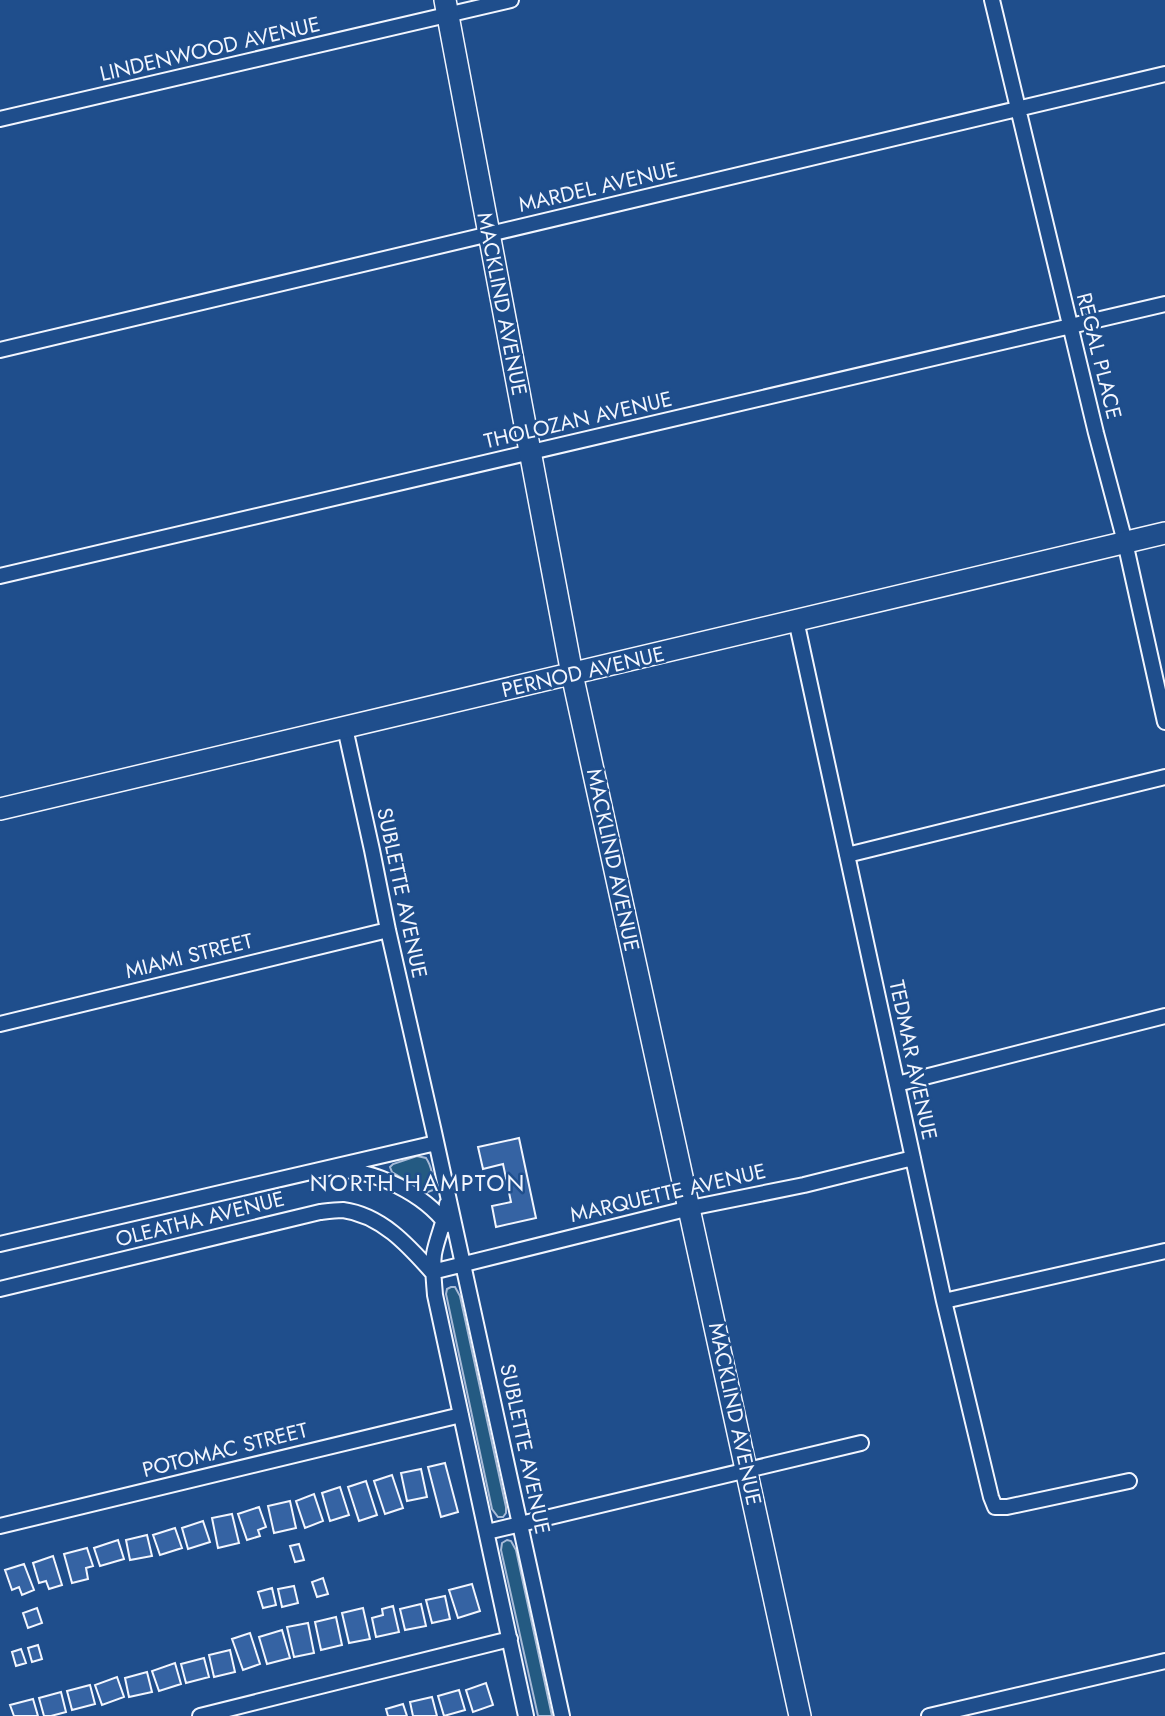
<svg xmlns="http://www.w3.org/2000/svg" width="1165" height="1716" viewBox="0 0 1165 1716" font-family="Jost,sans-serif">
  <rect width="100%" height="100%" fill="#1f4e8c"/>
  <path fill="#245a82" stroke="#a8bbd7" stroke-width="2" d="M417,1156L426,1158C431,1165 435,1181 433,1190L428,1192L423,1191L392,1172L390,1167L393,1164Z
    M451,1287H455L460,1296L506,1507V1513L503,1517H498L492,1509L446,1294L447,1289Z
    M507,1540L511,1541L516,1550L552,1716H538L501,1550L502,1543Z"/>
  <path fill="#3563a3" stroke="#f2f6ff" stroke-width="2" d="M519,1138L536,1218L496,1227L492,1206L511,1202L503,1164L483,1169L478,1147Z
    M445,1463L458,1512L441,1517L428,1467Z
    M421,1469L427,1497L407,1501L401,1473Z
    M392,1475L403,1508L385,1514L374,1481Z
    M366,1481L377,1515L359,1521L348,1487Z
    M340,1487L349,1515L330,1521L322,1493Z
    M314,1494L323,1521L305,1528L296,1501Z
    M290,1501L296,1528L274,1533L268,1506Z
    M259,1507L266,1527L258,1530L260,1536L247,1540L238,1514Z
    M232,1514L239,1543L218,1548L212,1518Z
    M203,1521L210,1542L188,1549L182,1528Z
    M175,1528L182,1548L160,1555L153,1535Z
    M147,1535L152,1556L130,1560L126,1540Z
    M118,1540L124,1559L100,1566L94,1548Z
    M299,1544L304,1560L295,1562L290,1546Z
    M87,1548L93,1566L86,1568L88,1579L72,1583L64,1554Z
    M53,1556L62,1585L49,1589L46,1581L39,1583L33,1563Z
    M24,1564L34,1590L22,1595L19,1587L12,1590L5,1570Z
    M323,1578L328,1594L317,1597L312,1582Z
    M472,1584L480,1611L458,1618L449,1590Z
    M294,1586L298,1603L282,1607L278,1589Z
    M272,1588L276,1605L263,1608L258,1592Z
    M445,1596L450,1619L432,1623L426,1600Z
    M421,1604L426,1626L405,1630L400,1609Z
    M393,1606L399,1632L376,1637L372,1618L383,1615L382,1609Z
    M37,1608L42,1623L28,1628L23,1613Z
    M363,1608L370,1639L349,1643L342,1613Z
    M336,1617L342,1645L321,1650L315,1622Z
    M308,1623L314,1653L294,1657L287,1627Z
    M282,1630L290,1658L267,1664L259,1637Z
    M250,1633L260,1664L243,1670L232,1639Z
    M38,1645L42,1659L32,1662L28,1648Z
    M21,1649L26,1663L16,1666L12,1652Z
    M230,1650L235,1672L214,1677L209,1655Z
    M204,1658L209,1677L186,1683L181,1664Z
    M175,1663L181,1684L159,1691L152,1671Z
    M147,1672L152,1692L129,1697L125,1678Z
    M117,1677L124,1697L102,1705L95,1685Z
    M486,1683L493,1705L473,1712L466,1690Z
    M90,1685L95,1704L72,1710L67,1691Z
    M459,1690L465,1710L444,1716L438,1696Z
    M61,1692L66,1712L51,1716H44L39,1698Z
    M432,1697L437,1716H413L410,1702Z
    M33,1699L38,1716H14L10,1705Z
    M403,1704L407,1716H388L386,1709Z"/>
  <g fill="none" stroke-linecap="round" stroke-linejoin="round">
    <defs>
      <path id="street" d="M992,0L1096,433L1125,542L1165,722
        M0,119L511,0
        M0,350L1165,74
        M0,576L1165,304
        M796,620L944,1301L991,1497L995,1507H1007L1129,1481
        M345,728L372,850L388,930L434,1132L562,1716
        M847,855L1165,777
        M0,1024L388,930
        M897,1084L1165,1016
        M337,1170C376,1170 424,1194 447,1225
        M447,1204C445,1222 437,1237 434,1254C432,1268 434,1281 435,1295L526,1716
        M0,1244L436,1143
        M0,1289L320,1212C328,1211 335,1210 343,1210C381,1215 408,1245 432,1272L690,1208L804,1185L913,1158
        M944,1301L1165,1251
        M0,1526L461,1415
        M487,1532L861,1443
        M200,1716L510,1639
        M929,1716L1165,1661"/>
      <path id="secondary" d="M445,0L572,674L800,1716
        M0,809L1165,533"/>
    </defs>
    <use href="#street" stroke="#f2f6ff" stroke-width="18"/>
    <use href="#secondary" stroke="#f2f6ff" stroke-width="24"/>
    <use href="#street" stroke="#1f4e8c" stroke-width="14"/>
    <use href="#secondary" stroke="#1f4e8c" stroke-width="21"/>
  </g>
  <g text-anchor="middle" stroke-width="5" stroke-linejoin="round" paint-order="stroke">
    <g font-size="21" fill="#f2f6ff" stroke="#1f4e8c">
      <text transform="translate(210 49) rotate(-13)" y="7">LINDENWOOD AVENUE</text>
      <text transform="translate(598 187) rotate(-13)" y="7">MARDEL AVENUE</text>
      <text transform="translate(502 304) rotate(79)" y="7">MACKLIND AVENUE</text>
      <text transform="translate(1099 356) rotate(76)" y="7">REGAL PLACE</text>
      <text transform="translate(578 420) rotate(-13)" y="7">THOLOZAN AVENUE</text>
      <text transform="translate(583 672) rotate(-13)" y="7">PERNOD AVENUE</text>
      <text transform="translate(613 860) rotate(78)" y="7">MACKLIND AVENUE</text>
      <text transform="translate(402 893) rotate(78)" y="7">SUBLETTE AVENUE</text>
      <text transform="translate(189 956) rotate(-14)" y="7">MIAMI STREET</text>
      <text transform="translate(913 1060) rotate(78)" y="7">TEDMAR AVENUE</text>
      <text transform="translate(668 1193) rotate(-13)" y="7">MARQUETTE AVENUE</text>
      <text transform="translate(200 1219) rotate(-14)" y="7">OLEATHA AVENUE</text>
      <text transform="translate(735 1414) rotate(78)" y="7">MACKLIND AVENUE</text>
      <text transform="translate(525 1449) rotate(78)" y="7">SUBLETTE AVENUE</text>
      <text transform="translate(225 1450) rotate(-14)" y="7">POTOMAC STREET</text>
    </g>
    <g font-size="23" letter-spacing="2" fill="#f2f6ff" stroke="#1f4e8c">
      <text x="418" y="1191">NORTH HAMPTON</text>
    </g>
  </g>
</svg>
